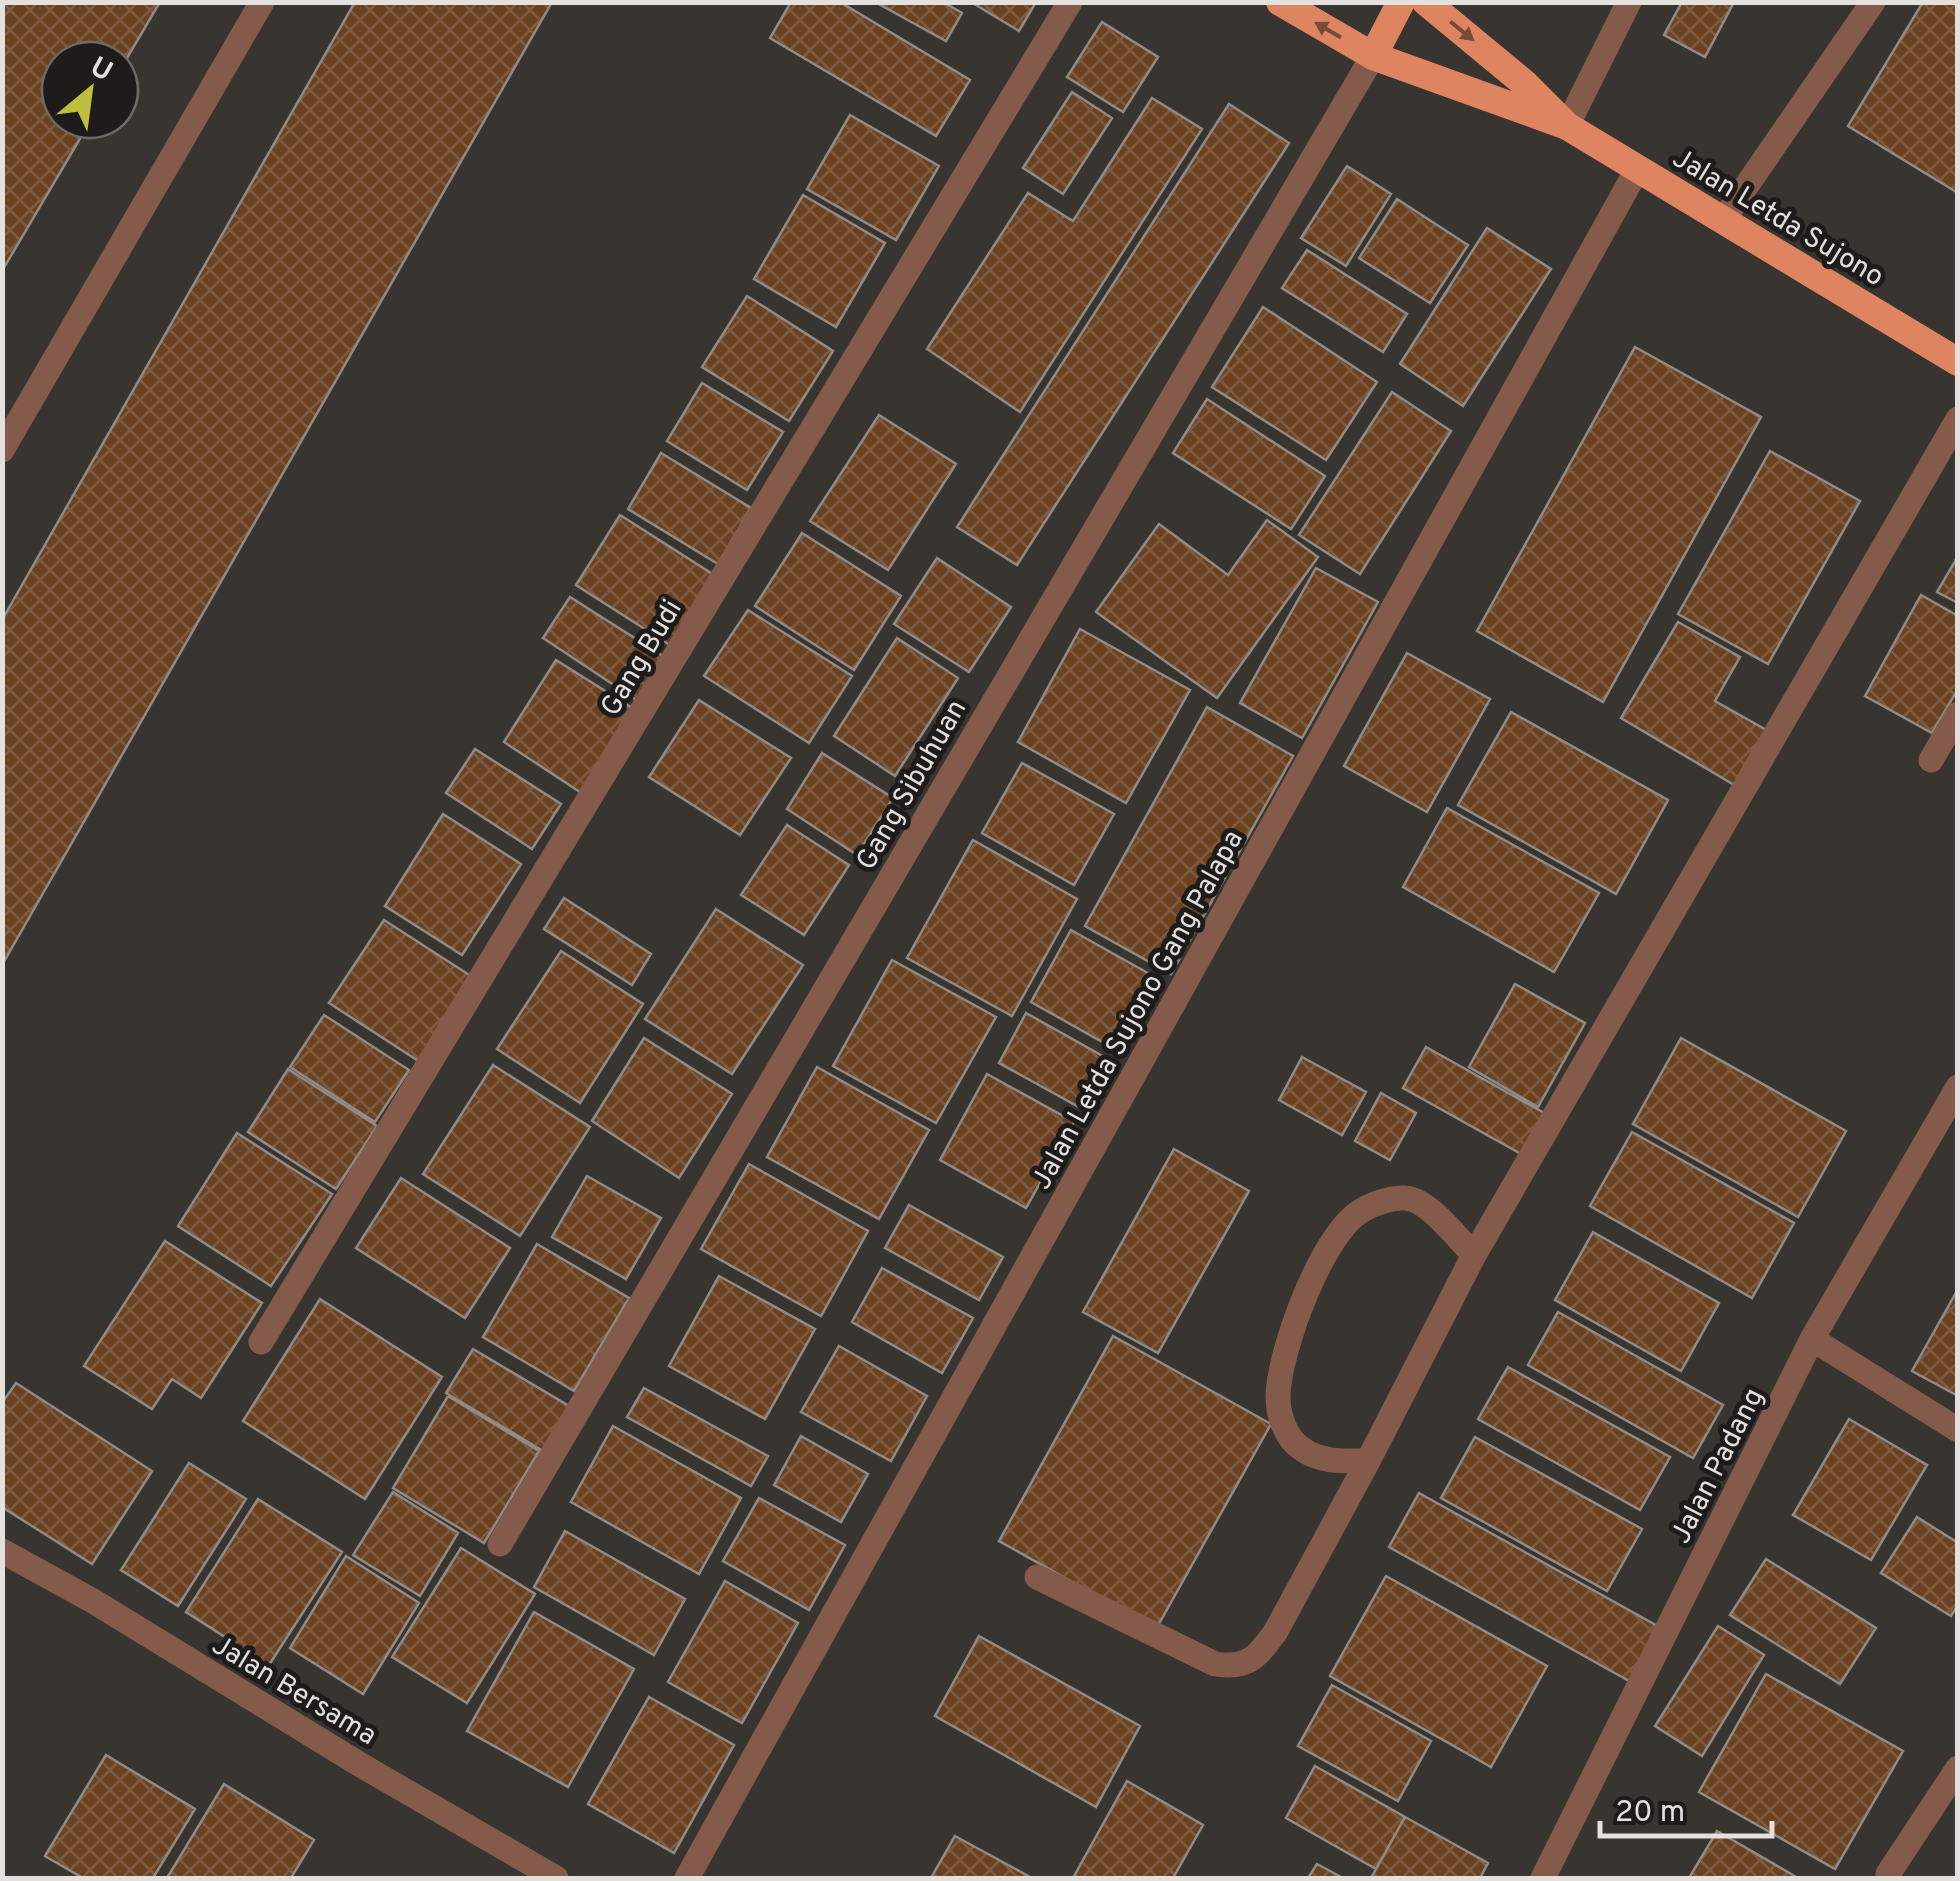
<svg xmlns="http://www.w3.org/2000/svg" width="1960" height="1881" viewBox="0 0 1960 1881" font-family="Overpass,sans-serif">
  <defs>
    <pattern id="building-cross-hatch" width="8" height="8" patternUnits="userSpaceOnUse" patternTransform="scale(2.5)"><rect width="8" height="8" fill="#6a4121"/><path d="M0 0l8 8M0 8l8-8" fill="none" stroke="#7f5c41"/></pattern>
  </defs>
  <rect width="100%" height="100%" fill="#383430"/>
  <path fill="url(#building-cross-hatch)" stroke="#918b87" stroke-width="2.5" d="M2,2H160L120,70V60H60V120H91L2,271Z
    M355,2H552L2,965V620Z
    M791,2H840L970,80L936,136L770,38Z
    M875,2H943L962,13L946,41Z
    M971,2H1036L1019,31Z
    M1682,2H1734L1705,57L1664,35Z
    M1923,2H1958V193L1848,126Z
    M1102,22L1158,57L1123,112L1067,77Z
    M1072,92L1112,118L1063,194L1023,168Z
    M1152,98L1202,129L1020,412L927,349L1028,193L1073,221Z
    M1229,104L1289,143L1017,565L957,527Z
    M850,115L939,166L896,240L807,189Z
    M1347,166L1391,194L1346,266L1301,238Z
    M803,195L885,243L836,327L754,279Z
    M1397,199L1468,245L1430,303L1359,258Z
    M1487,228L1551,269L1463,406L1400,364Z
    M1307,250L1407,314L1383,352L1282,288Z
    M747,296L833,351L789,421L702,367Z
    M1263,307L1377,382L1326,460L1212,387Z
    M1635,347L1761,417L1603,702L1477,631Z
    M702,383L783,432L747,490L667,441Z
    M1392,392L1451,431L1360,574L1299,535Z
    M1207,399L1325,476L1291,529L1173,453Z
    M879,415L956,464L888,570L810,521Z
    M1770,451L1860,501L1768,664L1678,614Z
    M661,453L751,508L718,564L628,509Z
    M620,515L714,575L670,645L576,585Z
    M1267,520L1318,557L1217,698L1096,612L1159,524L1228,575Z
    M802,533L901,596L854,670L755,606Z
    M1958,556V603L1937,592Z
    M937,558L1011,607L969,672L894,624Z
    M1316,568L1378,602L1302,738L1240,703Z
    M1921,595L1958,616V689L1932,733L1865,696Z
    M570,597L666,658L638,701L543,638Z
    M748,610L852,676L809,743L704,676Z
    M1678,622L1740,657L1715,701L1768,731L1736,786L1621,718Z
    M1080,629L1190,690L1126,803L1018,742Z
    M897,638L958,678L895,776L834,736Z
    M1407,653L1490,699L1427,812L1344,766Z
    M556,660L640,713L586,796L504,742Z
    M699,700L791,758L740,835L649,777Z
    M1207,707L1293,756L1171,974L1085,926Z
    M1511,712L1668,800L1616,894L1458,805Z
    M475,749L561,804L532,849L446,793Z
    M822,753L893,798L857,855L787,809Z
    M1022,763L1114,814L1074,885L982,833Z
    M1447,808L1599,893L1554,972L1403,887Z
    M443,814L521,864L462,955L385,906Z
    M787,825L849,865L804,935L741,895Z
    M973,840L1077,899L1012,1016L907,958Z
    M564,898L651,954L632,985L544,929Z
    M716,909L803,965L732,1074L645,1019Z
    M384,920L474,978L420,1062L329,1003Z
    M1071,930L1162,981L1122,1053L1031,1002Z
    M561,951L643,1004L580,1103L497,1049Z
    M892,960L996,1017L936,1123L833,1066Z
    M1515,984L1585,1023L1538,1107L1469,1067Z
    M1026,1013L1115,1063L1088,1112L999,1063Z
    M324,1015L409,1070L375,1122L290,1067Z
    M644,1038L732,1094L679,1178L592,1121Z
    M1681,1038L1846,1131L1798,1217L1633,1124Z
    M1426,1047L1546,1114L1523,1155L1403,1088Z
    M1302,1057L1366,1092L1342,1135L1279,1100Z
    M493,1065L590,1127L520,1236L423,1174Z
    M817,1067L929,1130L879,1219L767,1157Z
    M288,1069L377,1126L336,1189L248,1132Z
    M987,1074L1074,1122L1026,1208L940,1160Z
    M1381,1093L1416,1113L1390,1160L1355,1141Z
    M1632,1132L1794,1223L1752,1298L1590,1206Z
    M237,1133L332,1194L271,1286L178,1226Z
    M1174,1149L1249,1191L1158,1353L1083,1312Z
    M749,1164L868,1231L821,1316L701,1249Z
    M587,1176L661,1218L626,1279L552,1237Z
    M401,1178L510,1248L465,1318L356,1248Z
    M909,1205L1003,1257L979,1300L885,1248Z
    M1593,1232L1719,1303L1681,1371L1555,1300Z
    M165,1241L262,1303L201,1398L172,1379L152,1409L84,1366Z
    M537,1244L629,1298L574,1391L483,1337Z
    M882,1268L973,1318L942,1373L852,1322Z
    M719,1276L815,1329L765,1419L669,1366Z
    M1958,1289V1396L1912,1371Z
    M320,1299L442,1377L365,1499L243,1421Z
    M1558,1312L1723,1405L1693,1458L1528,1365Z
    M1113,1336L1271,1424L1156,1629L999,1541Z
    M839,1346L927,1396L891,1461L801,1412Z
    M473,1349L569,1406L543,1451L446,1393Z
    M1508,1367L1670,1457L1640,1510L1478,1419Z
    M16,1383L152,1471L92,1564L2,1507V1403Z
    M644,1388L768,1456L751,1486L627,1417Z
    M448,1396L539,1451L484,1543L393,1488Z
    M1849,1419L1927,1465L1871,1560L1793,1515Z
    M613,1426L741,1498L699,1574L571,1502Z
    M801,1436L868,1474L841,1522L774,1485Z
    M1475,1437L1642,1529L1607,1591L1441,1498Z
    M189,1463L246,1499L178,1606L121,1570Z
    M393,1492L458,1533L420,1596L353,1555Z
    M1419,1493L1661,1628L1631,1682L1389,1547Z
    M759,1498L845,1545L809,1610L723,1561Z
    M258,1499L342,1552L269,1665L186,1612Z
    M1917,1517L1958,1543V1605L1951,1616L1881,1573Z
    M565,1531L685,1599L654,1655L534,1587Z
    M461,1548L535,1594L467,1703L392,1657Z
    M346,1556L419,1603L363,1694L290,1648Z
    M1766,1559L1876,1628L1840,1684L1730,1615Z
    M1386,1576L1547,1666L1491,1767L1330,1676Z
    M725,1581L798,1623L742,1723L668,1682Z
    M534,1612L634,1669L568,1787L467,1731Z
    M1718,1626L1764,1655L1702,1756L1655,1726Z
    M979,1636L1140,1726L1096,1807L935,1716Z
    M1766,1674L1903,1751L1835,1869L1699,1792Z
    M1332,1685L1431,1741L1398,1801L1298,1746Z
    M649,1697L734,1745L674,1853L588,1804Z
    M106,1755L195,1809L153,1878H83L45,1856Z
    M1315,1766L1405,1817L1376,1869L1286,1818Z
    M1127,1781L1203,1825L1173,1878H1073Z
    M224,1784L314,1840L291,1878H167Z
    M1405,1817L1488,1863L1480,1878H1371Z
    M1717,1831L1798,1878H1689Z
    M955,1836L1032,1878H931Z
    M1317,1864L1343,1878H1308Z"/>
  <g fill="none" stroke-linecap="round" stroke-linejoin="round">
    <path stroke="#845b4b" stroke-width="25" d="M1931,760L1958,714
      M1368,1461C1345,1461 1322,1463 1302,1449C1285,1438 1278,1415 1278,1396C1279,1351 1322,1234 1361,1211C1372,1204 1392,1197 1405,1198C1428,1199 1457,1238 1474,1255
      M1037,1577L1215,1664C1249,1669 1257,1657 1276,1631L1368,1461L1474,1255L1958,419
      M1888,1874L1958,1768"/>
    <path stroke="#845b4b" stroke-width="25" d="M1567,126L1629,2
      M1723,220L1873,2
      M2,450L262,2
      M1812,1339L1958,1430
      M261,1342L1070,2
      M500,1544L1373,56
      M2,1551L93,1601L359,1764L556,1878
      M687,1878L1638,168
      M1543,1878L1812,1339L1958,1087"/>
    <path stroke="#df8460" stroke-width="28" d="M1280,2L1373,56L1567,126L1958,362
      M1426,2L1524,83L1563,122
      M1373,56L1401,2"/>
  </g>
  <defs><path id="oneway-solid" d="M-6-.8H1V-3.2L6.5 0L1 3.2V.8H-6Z" transform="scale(2.5)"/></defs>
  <g fill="#754b3a">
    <use href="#oneway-solid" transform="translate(1328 30) rotate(-150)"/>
    <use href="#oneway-solid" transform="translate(1462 31) rotate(39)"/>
  </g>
  <g text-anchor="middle" stroke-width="10" stroke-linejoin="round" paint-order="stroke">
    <g font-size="28" fill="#e3e0de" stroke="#1e1c1a">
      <text transform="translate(1779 216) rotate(31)" y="10">Jalan Letda Sujono</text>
      <text transform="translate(640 657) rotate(-59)" y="10">Gang Budi</text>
      <text transform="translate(910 784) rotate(-60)" y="10">Gang Sibuhuan</text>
      <text transform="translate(1136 1009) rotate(-61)" y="10">Jalan Letda Sujono Gang Palapa</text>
      <text transform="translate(1716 1465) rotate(-63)" y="10">Jalan Padang</text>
      <text transform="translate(295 1689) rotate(31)" y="10">Jalan Bersama</text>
    </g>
  </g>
  <rect width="1960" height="1881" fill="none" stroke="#e3e0de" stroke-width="10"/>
  <g transform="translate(90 90) rotate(29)"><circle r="48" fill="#1e1c1a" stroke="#6d6a68" stroke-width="2.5"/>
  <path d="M0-8L18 38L0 25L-18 38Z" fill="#bfbe41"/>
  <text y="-15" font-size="28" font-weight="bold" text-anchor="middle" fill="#e3e0de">U</text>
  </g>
  <path d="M1600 1821v15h172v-15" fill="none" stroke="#e3e0de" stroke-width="5"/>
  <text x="1615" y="1821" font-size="30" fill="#e3e0de" stroke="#1e1c1a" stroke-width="8" paint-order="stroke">20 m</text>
</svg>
